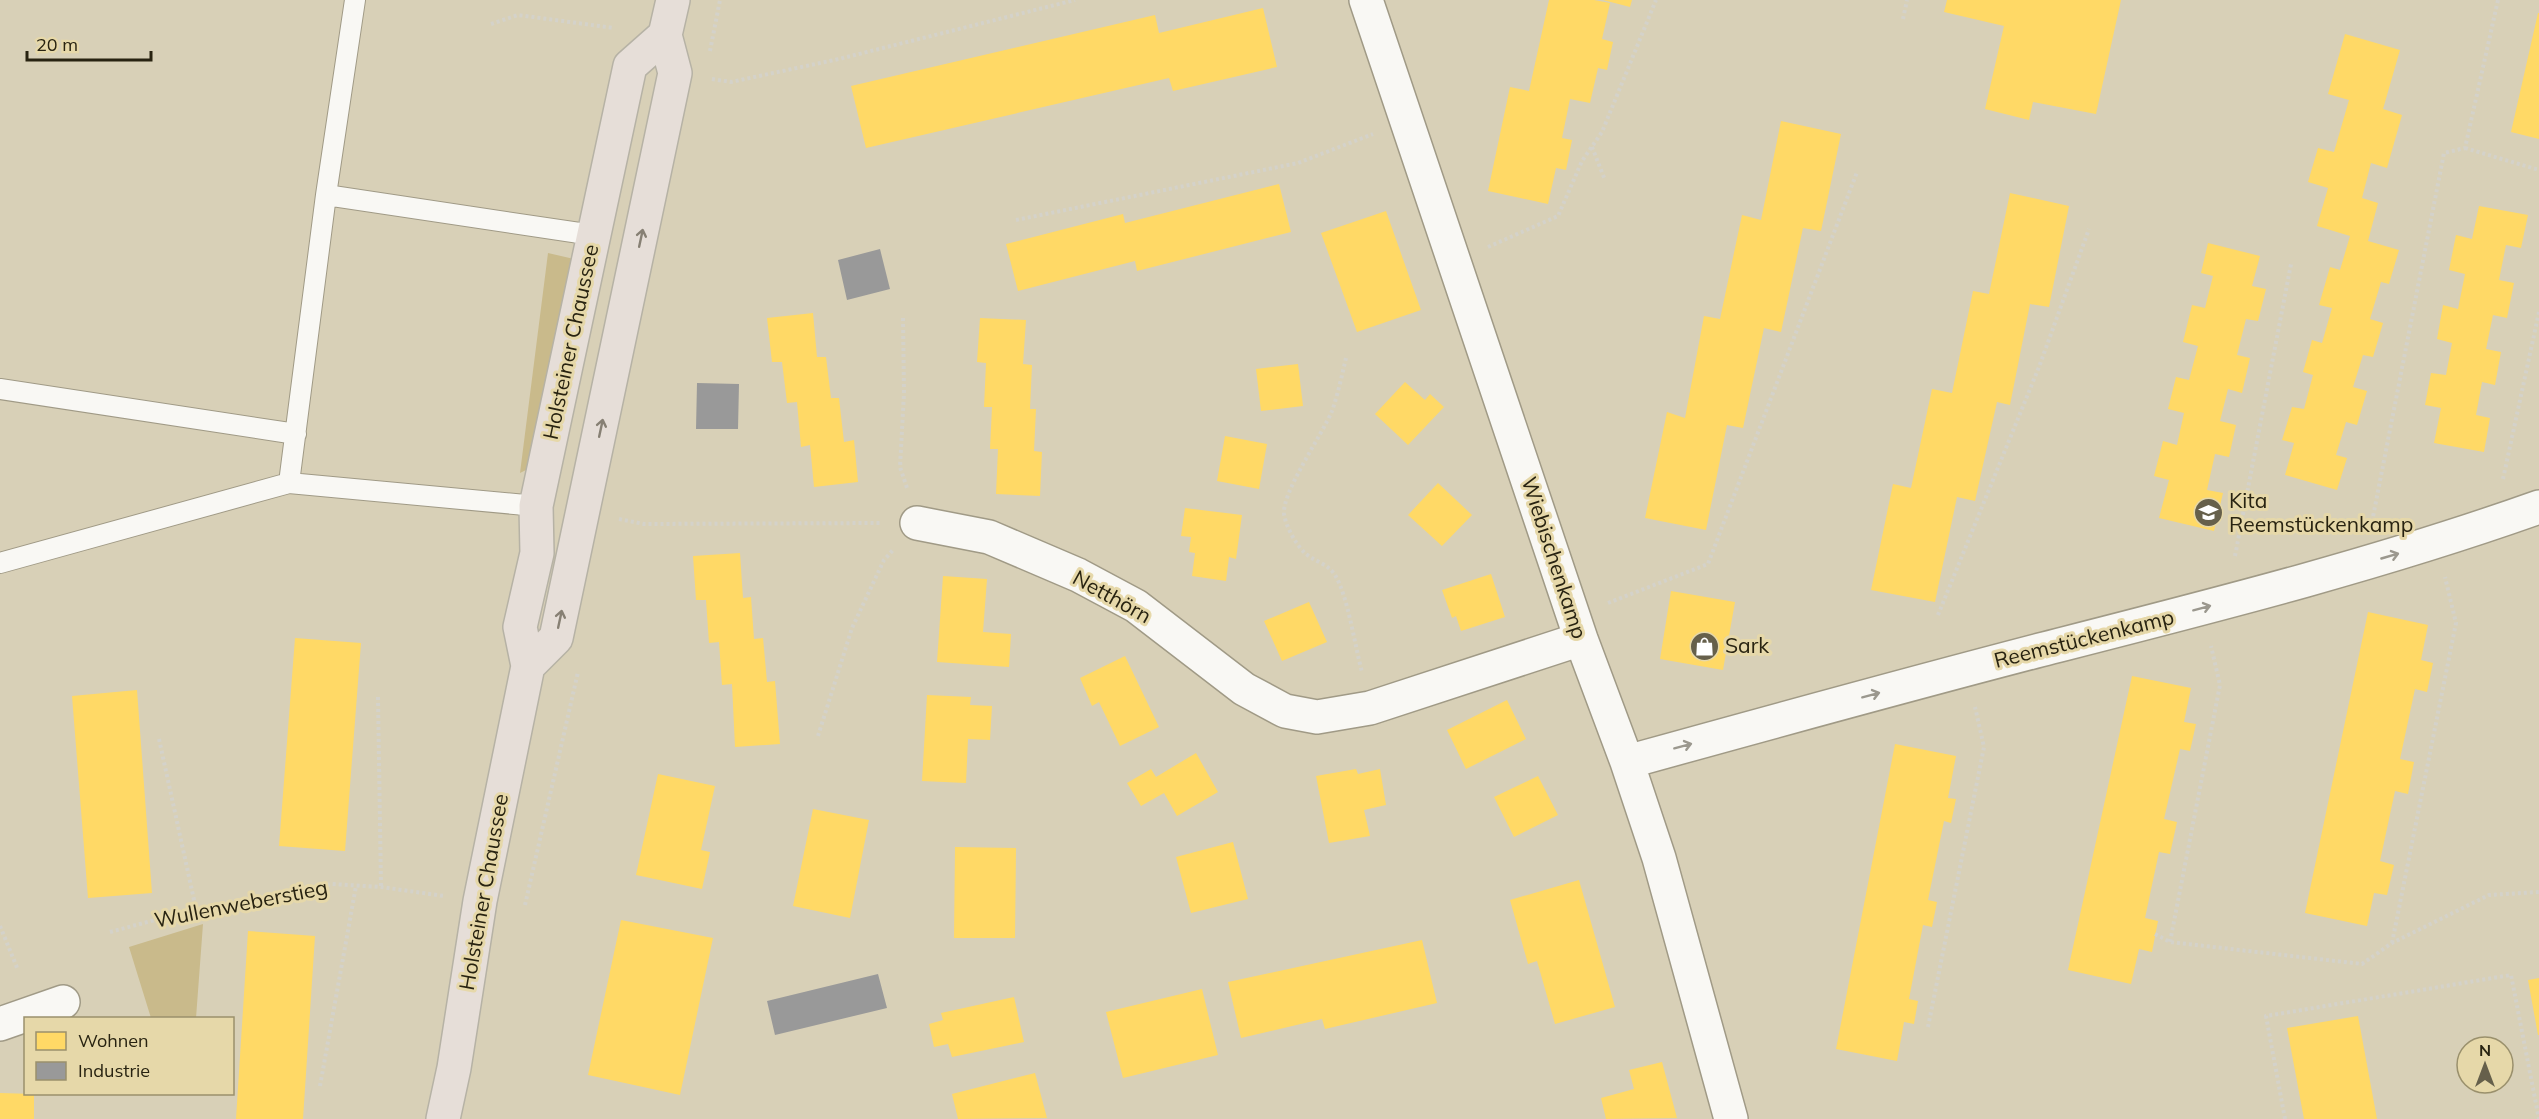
<svg xmlns="http://www.w3.org/2000/svg" width="2539" height="1119" viewBox="0 0 2539 1119" font-family="Mulish,sans-serif">
  <rect width="100%" height="100%" fill="#d8d0b7"/>
  <path fill="#c9ba8b" d="M548,253L574,259L532,467L520,473Z
    M203,924L196,1018H151L129,947Z"/>
  <path fill="#ffd966" d="M1549,0H1594L1610,3L1602,39L1613,42L1607,70L1598,68L1590,103L1570,99L1562,138L1572,140L1566,170L1556,168L1548,204L1488,191L1510,87L1529,91Z
    M1603,0H1632L1630,7Z
    M1947,0H2121L2096,114L2033,102L2029,120L1985,109L2004,26L1944,12Z
    M1263,8L1277,67L1173,91L1169,78L866,148L851,86L1155,15L1159,33Z
    M2538,13H2539V139L2511,132Z
    M2345,34L2400,50L2383,109L2402,115L2387,168L2371,163L2362,198L2378,203L2368,241L2399,250L2389,284L2381,282L2370,319L2383,323L2373,357L2363,355L2353,387L2367,391L2357,425L2346,422L2336,455L2347,458L2337,490L2285,475L2294,443L2282,440L2292,407L2304,409L2313,375L2303,372L2312,340L2322,343L2332,308L2319,305L2330,267L2340,270L2350,236L2317,226L2328,188L2308,182L2318,148L2334,152L2349,100L2328,94Z
    M1781,121L1841,134L1821,231L1803,228L1781,332L1764,328L1743,428L1727,425L1706,530L1645,518L1667,412L1685,418L1704,316L1720,319L1742,215L1761,220Z
    M1279,184L1291,232L1137,271L1135,261L1018,291L1006,244L1123,214L1125,223Z
    M2010,193L2069,206L2049,307L2030,304L2010,405L1997,402L1975,501L1957,497L1935,602L1871,590L1893,484L1911,488L1932,389L1952,393L1973,291L1989,294Z
    M2479,206L2528,215L2521,248L2506,245L2499,280L2514,283L2507,318L2493,315L2486,349L2501,352L2495,385L2482,382L2476,415L2490,418L2484,452L2434,443L2441,408L2425,405L2431,373L2446,375L2452,343L2437,339L2443,305L2458,309L2465,274L2449,270L2456,235L2472,239Z
    M1386,211L1421,310L1357,332L1321,233Z
    M2208,243L2260,256L2252,286L2266,289L2258,321L2246,319L2237,355L2250,358L2242,393L2228,389L2220,421L2236,425L2229,457L2215,454L2207,490L2223,493L2214,531L2159,518L2169,480L2154,476L2163,441L2177,445L2184,413L2168,409L2176,377L2189,380L2198,346L2183,342L2192,305L2205,308L2213,276L2201,273Z
    M813,313L817,357H826L831,398H839L844,442L854,440L858,482L814,487L810,445L801,447L797,402L787,403L782,362H772L767,318Z
    M980,318L1026,320L1023,364L1032,365L1030,409H1036L1034,451L1042,452L1040,496L996,494L998,449H990L992,407H984L986,363L977,362Z
    M1298,364L1303,406L1261,411L1256,369Z
    M1405,382L1425,400L1430,394L1444,407L1408,445L1375,414Z
    M1225,436L1267,444L1259,489L1217,481Z
    M1438,483L1472,515L1442,546L1408,515Z
    M1185,508L1242,515L1236,559L1229,557L1226,581L1192,576L1195,553L1189,552L1191,537L1181,536Z
    M740,553L743,598L751,597L754,639L763,638L767,682L775,681L780,744L735,747L732,684L722,685L719,642L709,643L706,600H696L693,556Z
    M1491,574L1505,617L1461,631L1456,616L1452,618L1442,590Z
    M943,576L987,579L983,632L1011,634L1009,667L937,662Z
    M1671,591L1735,602L1723,670L1660,659Z
    M1309,602L1327,642L1282,661L1264,621Z
    M2368,612L2428,625L2421,660L2433,663L2427,692L2415,689L2400,759L2414,762L2408,794L2395,791L2380,861L2394,865L2387,895L2374,893L2367,926L2305,913Z
    M295,638L361,643L345,851L279,846Z
    M1125,656L1159,727L1120,746L1099,702L1092,706L1080,678Z
    M2132,676L2191,688L2184,722L2196,724L2190,751L2180,749L2164,819L2177,822L2170,854L2159,852L2145,918L2158,921L2152,952L2139,949L2131,984L2068,970Z
    M137,690L152,893L88,898L72,696Z
    M927,695L971,697L970,705L992,706L990,740L968,739L966,783L922,781Z
    M1507,700L1526,739L1466,769L1447,730Z
    M1895,744L1956,756L1948,798L1956,799L1951,823L1944,821L1928,900L1937,902L1932,927L1923,925L1909,999L1918,1001L1914,1024L1904,1022L1897,1061L1836,1049Z
    M1196,753L1218,792L1177,816L1164,793L1141,806L1127,783L1151,769L1156,777Z
    M1356,769L1358,774L1380,769L1386,805L1364,810L1370,836L1329,843L1316,776Z
    M658,774L715,786L701,850L710,852L702,889L636,875Z
    M1538,776L1558,815L1514,837L1494,797Z
    M813,809L869,820L850,918L793,906Z
    M1233,842L1248,899L1191,913L1176,857Z
    M955,847L1016,848L1015,938H954Z
    M1579,880L1615,1007L1555,1024L1537,961L1528,964L1510,900Z
    M621,920L713,938L680,1095L588,1075Z
    M248,931L315,936L303,1119H236Z
    M1422,940L1437,1003L1325,1029L1322,1019L1241,1038L1228,982Z
    M2539,978V1035H2538L2528,980Z
    M1202,989L1218,1055L1123,1078L1106,1012Z
    M1014,997L1024,1042L952,1057L948,1044L934,1047L929,1024L943,1020L941,1013Z
    M2358,1016L2377,1119H2304L2287,1028Z
    M1662,1062L1677,1118L1606,1119L1601,1098L1634,1089L1629,1070Z
    M1035,1073L1047,1118L958,1119L952,1094Z
    M0,1093L34,1094V1119H0Z"/>
  <path fill="#999" d="M880,249L890,289L847,300L838,260Z
    M697,383L739,384L738,429H696Z
    M878,974L887,1008L775,1035L767,1001Z"/>
  <g fill="none" stroke-linecap="round" stroke-linejoin="round">
    <defs>
      <path id="lane" d="M326,195L593,235
        M0,389L296,434
        M289,483L536,506
        M0,563L289,483L326,195L355,0"/>
      <path id="street" d="M1366,0L1581,639L1627,762L1659,858L1731,1119
        M917,523L989,537L1078,575L1136,606L1244,689L1285,711L1317,717L1370,708L1581,639
        M1627,762C1764,724 1902,686 2040,650C2208,607 2376,565 2539,507
        M0,1024L63,1002"/>
      <path id="primary" d="M528,666L556,638L675,73L665,35L673,0
        M443,1119L454,1068L480,901L528,666L520,627L537,553L536,506L630,66L665,35"/>
    </defs>
    <use href="#lane" stroke="#a09a86" stroke-width="22"/>
    <use href="#street" stroke="#a09a86" stroke-width="36"/>
    <use href="#primary" stroke="#b6b2a5" stroke-width="36"/>
    <path stroke="#d4d2ca" stroke-width="4" stroke-dasharray="3 3" stroke-linecap="butt" d="M1903,19L1907,0
      M491,24L518,15L614,28
      M710,51L720,0
      M712,79L731,82L839,59L1075,0
      M1592,147L1605,180
      M2465,148L2539,170
      M1016,220L1298,163L1373,134
      M1488,247L1558,216L1582,161L1602,132L1656,0
      M903,318L904,393L900,467L907,488
      M1346,358C1342,375 1338,394 1332,411C1322,435 1282,492 1284,514C1286,527 1296,545 1306,554C1316,562 1328,564 1335,575C1348,596 1355,647 1362,672
      M2503,479L2539,312
      M619,519L644,524L881,523
      M2372,522L2444,153L2465,148L2498,0
      M2235,556L2291,264
      M1608,603L1708,564L1857,172
      M1938,615L2039,367L2089,229
      M378,697L381,887
      M818,736L852,628L884,560L893,550
      M159,739L196,909
      M525,905L578,672
      M0,926L18,970
      M110,932L196,909L332,884L381,887L444,896
      M2155,934L2170,942L2362,964L2392,943L2489,895L2539,892
      M2170,942L2220,685L2211,646
      M2392,943L2456,623L2445,577
      M1928,1027L1984,747L1975,707
      M320,1086L356,886
      M2285,1119L2266,1016L2511,975L2539,1119"/>
    <use href="#lane" stroke="#f9f8f4" stroke-width="20"/>
    <use href="#street" stroke="#f9f8f4" stroke-width="33"/>
    <use href="#primary" stroke="#e6ded8" stroke-width="33"/>
  </g>
  <defs><path id="oneway-shaft" d="M-6 0H5M1.5-3L5.5 0L1.5 3" fill="none" stroke-width="1.6" stroke-linecap="round" stroke-linejoin="round" transform="scale(1.5)"/></defs>
  <g stroke="#878074">
    <use href="#oneway-shaft" transform="translate(641 238) rotate(-78)"/>
    <use href="#oneway-shaft" transform="translate(601 428) rotate(-78)"/>
    <use href="#oneway-shaft" transform="translate(560 619) rotate(-78)"/>
  </g>
  <g stroke="#9b988e">
    <use href="#oneway-shaft" transform="translate(2390 556) rotate(-16)"/>
    <use href="#oneway-shaft" transform="translate(2202 608) rotate(-15)"/>
    <use href="#oneway-shaft" transform="translate(1871 695) rotate(-15)"/>
    <use href="#oneway-shaft" transform="translate(1683 746) rotate(-15)"/>
  </g>
  <defs>
    <symbol id="school-disc" viewBox="-11 -11 22 22"><circle r="9.5" fill="#66604b" stroke="#e6d8a9"/><path d="M0-5L7-2L0 1L-7-2ZM-4 1L0 2.5L4 1V4Q0 6-4 4Z" fill="#fff"/></symbol>
    <symbol id="shop-disc" viewBox="-11 -11 22 22"><circle r="9.5" fill="#66604b" stroke="#e6d8a9"/><path d="M-5-2.5h2.3a2.7 3.5 0 0 1 5.4 0H5L5.5 6h-11ZM-1.5-2.5h3a1.5 2.3 0 0 0-3 0Z" fill="#fff"/></symbol>
  </defs>
  <g fill-rule="evenodd">
    <use href="#school-disc" x="2192" y="496" width="33" height="33"/>
    <use href="#shop-disc" x="1688" y="630" width="33" height="33"/>
  </g>
  <g text-anchor="middle" stroke-width="6" stroke-linejoin="round" paint-order="stroke">
    <g font-size="21" fill="#282311" stroke="#e6d8a9">
      <text transform="translate(571 342) rotate(-78)" y="7">Holsteiner Chaussee</text>
      <text transform="translate(1554 558) rotate(72)" y="7">Wiebischenkamp</text>
      <text transform="translate(1112 597) rotate(29)" y="7">Netthörn</text>
      <text transform="translate(2084 639) rotate(-14)" y="7">Reemstückenkamp</text>
      <text transform="translate(484 892) rotate(-80)" y="7">Holsteiner Chaussee</text>
      <text transform="translate(241 904) rotate(-11)" y="7">Wullenweberstieg</text>
    </g>
    <g font-size="21" fill="#282311" stroke="#e6d8a9" text-anchor="start">
      <text x="2229" y="508">Kita<tspan x="2229" dy="24">Reemstückenkamp</tspan></text>
      <text x="1725" y="653">Sark</text>
    </g>
  </g>
  <rect x="24" y="1017" width="210" height="78" fill="#e6d8a9" stroke="#9a906c" stroke-width="1.5"/>
  <rect x="36" y="1032" width="30" height="18" fill="#ffd966" stroke="#9a906c" stroke-width="1.5"/>
  <text x="78" y="1047" font-size="18" fill="#282311">Wohnen</text>
  <rect x="36" y="1062" width="30" height="18" fill="#999999" stroke="#9a906c" stroke-width="1.5"/>
  <text x="78" y="1077" font-size="18" fill="#282311">Industrie</text>
  <g transform="translate(2485 1065)"><circle r="28" fill="#e6d8a9" stroke="#9a906c" stroke-width="1.5"/>
  <path d="M0-4.5L10 22L0 15L-10 22Z" fill="#66604b"/>
  <text y="-9" font-size="16" font-weight="bold" text-anchor="middle" fill="#282311">N</text>
  </g>
  <path d="M27 51v9h124v-9" fill="none" stroke="#282311" stroke-width="3"/>
  <text x="36" y="51" font-size="18" fill="#282311" stroke="#e6d8a9" stroke-width="4.5" paint-order="stroke">20 m</text>
</svg>
